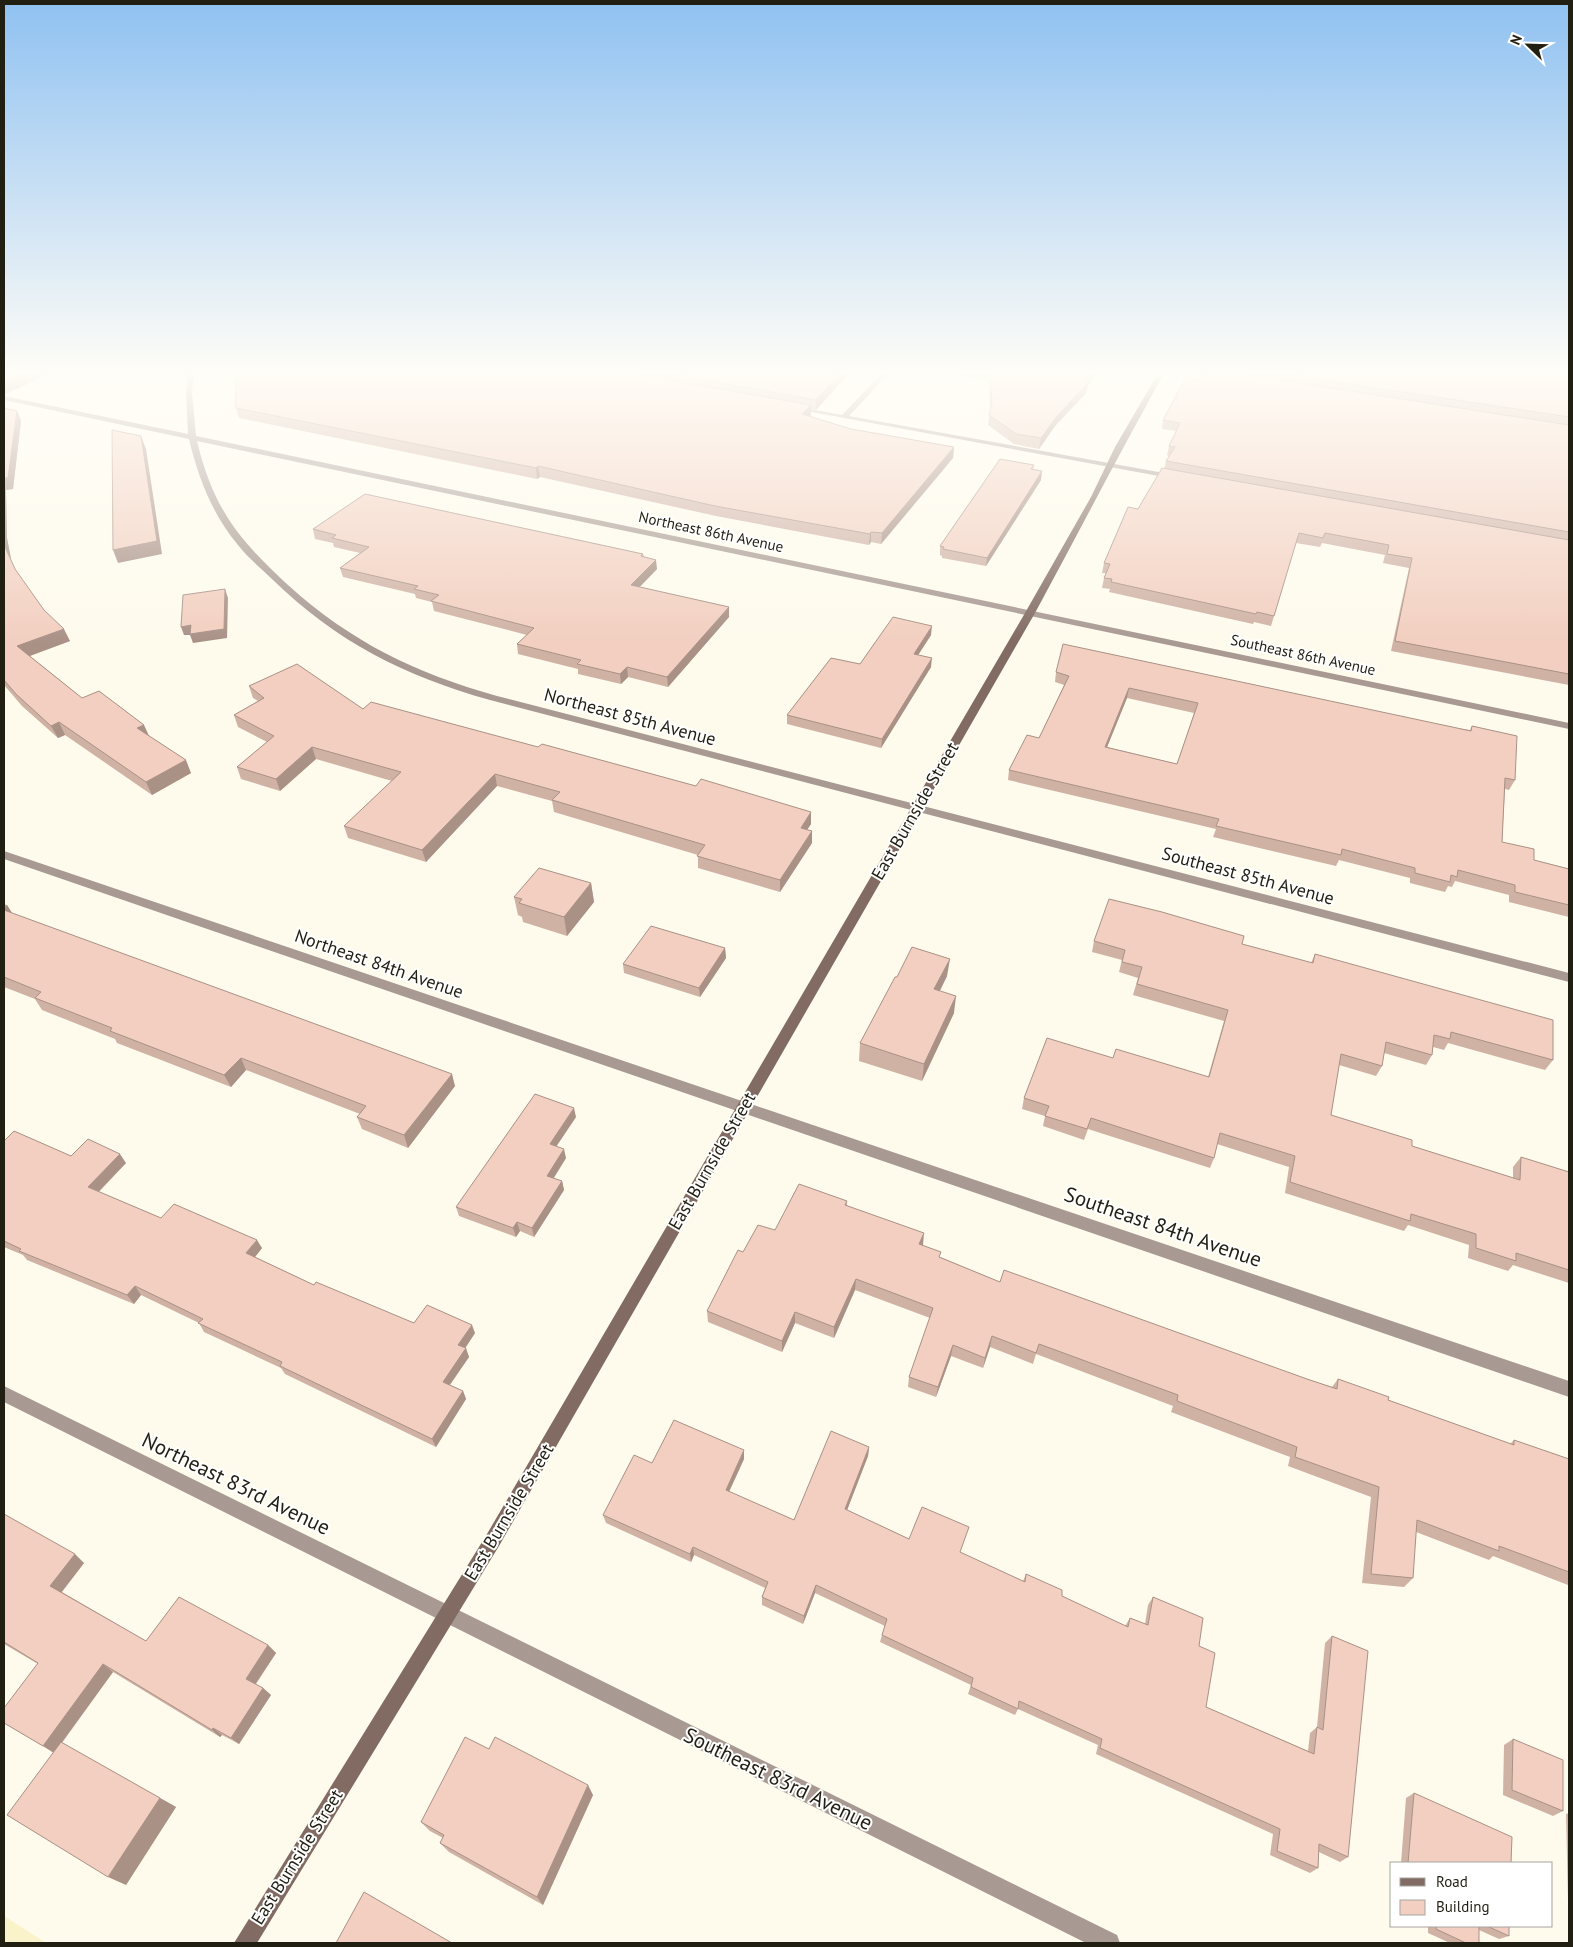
<svg xmlns="http://www.w3.org/2000/svg" width="1573" height="1947" viewBox="0 0 1573 1947" font-family="'PT Sans',sans-serif">
  <rect width="100%" height="100%" fill="#fefbed"/>
  <path fill="#faf2c8" d="M4,1916L46,1943H4Z"/>
  <g fill="none" stroke-linecap="round" stroke-linejoin="round">
    <path fill="#a89993" fill-rule="evenodd" d="M188,370H194L192,392L196,436L1569,723V729L197,441C213,508 238,539 288,585C351,642 415,673 497,696L1569,973V982L490,700C404,676 337,642 273,580C261,568 248,558 238,545C212,514 198,477 189,439L4,400V396L188,434L186,392Z
      M885,370H892L849,416L1175,475L1179,477L1175,479L790,408L794,406L842,415Z
      M1170,370H1186L1223,377L1220,379Z
      M4,851L1569,1381V1397L4,859Z
      M4,1386L1117,1935L1120,1943H1086L4,1402Z"/>
    <path fill="#816b62" fill-rule="evenodd" d="M1160,370H1166C1121,450 1079,532 1035,613L499,1546L257,1943H234L487,1534L1025,613L1091,497L1115,447Z"/>
  </g>
  <path fill="#d0b2a5" fill-rule="evenodd" d="M235,370H852L816,410L811,409V415L809,416L851,429L954,447L953,458L881,544L871,542L869,545L716,516L540,477L537,479L239,418L236,408Z
    M936,370H1100L1088,385L1086,393L1055,426L1039,449L1014,444L988,425L990,410L989,380L936,372Z
    M1206,370H1569V685L1391,651L1409,568L1383,563L1385,555L1322,543L1320,547L1296,543L1271,626L1254,622L1253,624L1109,592L1110,589L1102,588L1104,578L1106,573H1102L1104,563L1138,509L1164,469L1166,461L1169,456L1167,455L1169,446L1176,431L1162,429L1163,420L1189,381L1201,380Z
    M4,408L17,411L21,421L13,489L6,490L7,538L11,559L16,570L44,610L70,641L30,656L82,698L149,736L191,773L152,795L65,735L58,738L22,706L4,685Z
    M1034,465L1033,470L1041,480L986,566L942,558V556L940,555V546Z
    M313,529L643,554L644,557L657,569L639,587L729,607V617L668,687L628,677L621,684L578,674V669L518,654L517,644L527,635L434,611L432,602L416,598L415,594L343,577L340,568L360,553L334,547L333,543L315,539Z
    M931,635L918,655L931,667L881,748L787,724V715L860,664Z
    M1056,672L1470,730L1472,726L1515,780L1509,790L1505,789L1502,842L1534,860L1569,869V917L1509,902V895L1455,881L1452,887L1448,886L1445,892L1410,883V878L1339,860L1336,866L1213,837L1216,829L1008,780L1009,770L1039,738L1064,685L1055,682ZM1127,698L1194,713L1177,764L1107,747Z
    M249,686L363,709L811,824L807,830L812,831V843L780,892L698,868V855L554,812L552,801L497,786L426,862L348,838L344,826L392,781L316,759L280,791L241,779L237,767L267,742L238,727L234,715L258,701L253,698Z
    M591,883L594,902L567,936L523,922L522,917L518,915L514,897Z
    M4,904L7,905L12,913L455,1086L408,1148L362,1129L357,1117L360,1114L246,1070L231,1087L117,1043L115,1039L42,1010L35,999L4,987Z
    M1094,941L1242,944L1311,963L1315,954L1553,1060L1545,1070L1448,1043L1444,1050L1433,1047L1432,1055L1426,1065L1384,1053L1382,1066L1376,1076L1339,1065L1331,1115L1412,1146L1513,1178V1167L1521,1157L1569,1172V1283L1513,1265L1508,1271L1468,1258L1469,1245L1408,1225L1404,1231L1285,1193L1289,1167L1217,1144L1214,1158L1210,1168L1088,1129L1084,1140L1043,1126L1045,1116L1022,1109L1024,1098L1113,1058L1208,1077L1224,1021L1133,995L1138,978L1119,972L1122,960L1092,952Z
    M725,948L726,958L700,997L624,973L623,964Z
    M947,976L940,991L954,1013L922,1081L859,1061L860,1043L897,977Z
    M576,1117L556,1146L566,1158L554,1178L562,1181L564,1190L534,1237L520,1231L516,1237L459,1216L456,1207Z
    M4,1141L71,1156L126,1163L99,1192L161,1218L262,1248L255,1257L314,1285L414,1323L475,1333L465,1348L469,1357L450,1385L463,1391L466,1399L436,1447L285,1374L281,1368L204,1332L199,1323L141,1295L134,1304L27,1260L23,1255L4,1247Z
    M847,1201V1206L922,1245L940,1257L1000,1282L1332,1387L1338,1379L1388,1400L1510,1444L1514,1440L1569,1459V1592H1568V1585L1493,1556L1489,1560L1416,1532L1413,1578L1404,1587L1362,1583L1371,1497L1288,1466L1290,1457L1171,1412L1173,1406L1036,1354L1033,1364L990,1347L983,1368L951,1356L936,1397L908,1387L909,1377L930,1318L855,1290L834,1338L795,1323L782,1352L708,1322L707,1311L743,1252L775,1230Z
    M869,1447L868,1456L847,1510L909,1539L961,1553L1023,1581L1026,1574L1062,1596L1125,1626L1130,1618L1145,1624L1148,1605L1153,1597L1199,1646L1206,1707L1308,1751L1310,1733L1317,1727L1325,1643L1332,1636L1348,1857L1340,1862L1319,1852L1318,1868L1310,1873L1270,1855L1273,1834L1096,1754L1098,1745L1018,1709L1015,1715L968,1694L971,1685L880,1642L882,1635L885,1626L815,1593L803,1624L762,1605V1597L765,1588L694,1555L691,1562L606,1523L603,1515L652,1463L744,1459L729,1492L794,1520Z
    M4,1514L84,1563L62,1592L146,1641L268,1645L276,1653L256,1684L263,1688L271,1695L239,1744L222,1735L220,1737L113,1672L62,1743L176,1807L126,1885L53,1752L4,1723L38,1664L4,1644Z
    M1513,1739L1563,1811L1553,1816L1503,1795L1504,1745Z
    M489,1749L593,1795L543,1905L449,1852L440,1843L443,1838L430,1831L421,1822Z
    M1414,1793L1511,1863H1401L1406,1798Z
    M1569,1813V1943L1566,1814Z
    M1428,1926H1509V1936L1499,1939L1479,1930V1943H1450L1428,1933Z"/>
  <path fill="#a99186" d="M31,370H57L4,395V382Z
    M843,370H852L816,410V400Z
    M1094,370H1100L1088,385L1086,393L1055,426L1039,449L1041,438L1057,416Z
    M811,405V415L802,424V414Z
    M17,411L21,421L13,489L6,490L7,538L11,559L5,547L4,539V478Z
    M141,436L146,449L162,554L118,563L113,550Z
    M954,447L953,458L881,544L882,533Z
    M538,466L540,477L537,479L536,468Z
    M1042,471L1041,480L986,566L987,558Z
    M871,532V542L869,545L870,534Z
    M656,560L657,569L632,595L631,585Z
    M225,589L228,598L227,638L193,643L190,635H184L181,627Z
    M729,607V617L668,687L667,677Z
    M932,626L931,635L913,663L914,654Z
    M64,629L70,641L24,658L17,646Z
    M932,658L931,667L881,748L882,739Z
    M627,667L628,677L621,684L620,674Z
    M1129,688L1127,698L1103,757L1105,747Z
    M59,722L65,735L58,738L51,726Z
    M144,725L150,738L137,728Z
    M312,747L316,759L280,791L276,779Z
    M186,760L191,773L152,795L146,782Z
    M495,774L497,786L426,862L422,850Z
    M811,812V824L800,840L801,828Z
    M812,831V843L780,892V880Z
    M591,883L594,902L567,936L564,917Z
    M7,905L15,918L4,913V908Z
    M725,948L726,958L700,997L699,988Z
    M950,959L947,976L932,1006L934,989Z
    M956,996L954,1013L922,1081L924,1064Z
    M241,1058L246,1070L231,1087L224,1075Z
    M452,1074L455,1086L408,1148L404,1135Z
    M574,1108L576,1117L552,1153L550,1144Z
    M564,1149L566,1158L549,1185L547,1176Z
    M120,1154L126,1163L94,1196L88,1187Z
    M562,1181L564,1190L534,1237L532,1228Z
    M517,1222L520,1231L516,1237L513,1228Z
    M924,1233L923,1245L917,1255L919,1244Z
    M257,1240L262,1248L251,1262L246,1253Z
    M856,1279L855,1290L834,1338V1327Z
    M135,1286L141,1295L134,1304L127,1295Z
    M795,1312V1323L782,1352V1341Z
    M472,1325L475,1333L462,1353L458,1345Z
    M992,1336L990,1347L983,1368L985,1358Z
    M953,1345L951,1356L936,1397L938,1387Z
    M466,1348L469,1357L446,1390L443,1382Z
    M463,1391L466,1399L436,1447L432,1439Z
    M869,1447L868,1456L844,1518L845,1509Z
    M744,1450V1459L726,1498V1490Z
    M693,1547L694,1555L691,1562L690,1554Z
    M75,1554L84,1563L60,1594L50,1586Z
    M816,1585L815,1593L803,1624L804,1616Z
    M268,1645L276,1653L254,1686L246,1679Z
    M103,1664L113,1672L54,1753L43,1746Z
    M263,1688L271,1695L239,1744L231,1738Z
    M213,1728L222,1735L220,1737L212,1730Z
    M588,1785L593,1795L543,1905L537,1897Z
    M160,1798L176,1807L126,1885L108,1877Z"/>
  <path fill="#f2cfc0" stroke="#a99186" fill-rule="evenodd" d="M4,370H31L4,382Z
    M235,370H612L811,405L802,414L851,429L954,447L882,533L871,532L870,534L715,506L538,466L536,468L236,408Z
    M648,370H843L816,400Z
    M987,370H1094L1083,382L1088,383L1057,416L1041,438L1016,434L989,415L992,404L990,370Z
    M1206,370H1215L1569,425V532L1166,461L1175,447L1169,446L1180,423L1163,420L1184,381H1189L1190,378L1201,380Z
    M1257,370H1569V417Z
    M4,408L17,411L8,478H4Z
    M112,430L141,436L157,541L113,550Z
    M1000,459L1034,465L1031,469L1042,471L987,558L943,549L944,547L940,546Z
    M1162,468L1569,540V674L1395,641L1412,558L1387,554L1389,545L1325,533L1323,538L1299,533L1274,616L1257,612L1256,614L1111,582L1112,579L1104,578L1110,564L1104,563L1128,507L1138,509Z
    M365,494L643,554L641,556L656,560L631,585L729,607L667,677L627,667L620,674L577,664L581,660L517,644L534,628L431,601L439,595L414,589L418,586L340,568L369,547L332,538L336,535L313,529Z
    M4,539L5,547L15,569L44,610L64,629L17,646L82,698L99,691L144,725L137,728L186,760L146,782L59,722L51,726L16,694L4,680Z
    M225,589L224,629L190,634L191,625L181,627L183,595Z
    M893,617L932,626L914,654L932,658L882,739L787,715L831,658L860,664Z
    M1063,644L1471,731L1472,726L1517,736L1515,780L1505,778L1502,842L1534,849V860L1569,869V905L1515,892V885L1458,870L1457,877L1451,875L1450,882L1415,873V868L1342,849L1341,855L1216,826L1219,819L1009,770L1027,735L1039,738L1069,676L1056,672ZM1129,688L1198,703L1177,764L1105,747Z
    M297,664L363,709L371,702L538,747L542,744L696,786L701,779L811,812L801,828L812,831L780,880L697,856L705,845L552,800L560,792L495,774L422,850L344,826L401,772L312,747L276,779L237,767L274,736L234,715L264,698L249,686Z
    M539,868L591,883L564,917L519,903L522,899L514,897Z
    M1109,899L1162,912L1244,936L1242,944L1313,963L1315,954L1553,1020V1060L1451,1032L1450,1039L1434,1035L1432,1055L1386,1042L1382,1066L1341,1054L1331,1115L1412,1140V1146L1520,1180L1521,1157L1569,1172V1270L1516,1253V1261L1476,1248V1234L1411,1214L1410,1221L1290,1182L1295,1156L1220,1133L1214,1158L1091,1118L1087,1129L1045,1116L1049,1106L1024,1098L1047,1038L1113,1058L1116,1049L1209,1077L1228,1010L1137,984L1142,967L1122,962L1125,950L1094,941Z
    M4,910L452,1074L404,1135L357,1117L366,1106L241,1058L224,1075L110,1031L112,1028L35,998L41,992L4,977Z
    M651,926L725,948L699,988L623,964Z
    M912,947L950,959L934,989L956,996L924,1064L860,1043L895,977H897Z
    M535,1094L574,1108L550,1144L564,1149L547,1176L562,1181L532,1228L517,1222L513,1228L456,1207Z
    M14,1131L71,1156L88,1139L120,1154L88,1187L161,1218L174,1204L257,1240L246,1253L314,1285L316,1282L414,1323L427,1305L472,1325L458,1345L466,1348L443,1382L463,1391L432,1439L280,1366L282,1362L198,1323L203,1319L135,1286L127,1295L19,1251L21,1249L4,1241V1141Z
    M799,1184L847,1201L845,1205L924,1233L919,1244L941,1252L939,1257L1000,1282L1004,1270L1307,1379L1337,1389L1338,1379L1389,1397L1388,1400L1514,1445V1440L1569,1459V1572L1499,1546V1551L1417,1520L1413,1578L1371,1574L1379,1487L1295,1457L1297,1447L1177,1401L1178,1395L1039,1344L1036,1353L992,1336L985,1358L953,1345L938,1387L909,1377L933,1308L856,1279L834,1327L795,1312L782,1341L707,1311L738,1250L743,1252L758,1225L775,1230Z
    M674,1420L744,1450L726,1490L794,1520L831,1431L869,1447L845,1509L909,1539L922,1507L969,1527L960,1552L1025,1582L1026,1574L1062,1590V1596L1128,1627L1130,1618L1148,1625L1153,1597L1203,1618L1199,1646L1215,1653L1206,1707L1314,1754L1317,1727L1323,1730L1332,1636L1368,1651L1348,1857L1319,1844L1318,1868L1277,1851L1280,1829L1100,1748L1102,1739L1019,1701L1018,1709L971,1687L973,1678L882,1635L887,1619L816,1585L804,1616L762,1597L768,1582L693,1547L690,1554L603,1515L634,1455L652,1463Z
    M4,1514L75,1554L50,1586L146,1641L179,1597L268,1645L246,1679L263,1688L231,1738L213,1728L212,1730L103,1664L43,1746L4,1723V1708L38,1663L4,1642Z
    M465,1737L489,1749L495,1737L588,1785L537,1897L440,1843L444,1835L421,1822Z
    M1513,1739L1563,1760V1811L1512,1790Z
    M61,1742L160,1798L108,1877L7,1815Z
    M1414,1793L1512,1837L1511,1863H1408Z
    M364,1892L452,1943H336Z
    M1437,1926H1479V1943H1466L1436,1929Z
    M1487,1926H1509V1936Z"/>
  <linearGradient id="sky" x2="0" y2="1"><stop stop-color="#8fc1f1"/><stop offset="0.58" stop-color="#fffdf7"/><stop offset="1" stop-color="#fffdf7" stop-opacity="0"/></linearGradient>
  <rect width="1573" height="643" fill="url(#sky)"/>
  <g text-anchor="middle" stroke-width="4" stroke-linejoin="round" paint-order="stroke">
    <g font-size="15" fill="#211f12" stroke="#fff">
      <text transform="translate(711 532) rotate(12)" y="5">Northeast 86th Avenue</text>
      <text transform="translate(1303 655) rotate(12)" y="5">Southeast 86th Avenue</text>
    </g>
    <g font-size="18" fill="#211f12" stroke="#fff">
      <text transform="translate(630 717) rotate(15)" y="6">Northeast 85th Avenue</text>
      <text transform="translate(915 811) rotate(-60)" y="6">East Burnside Street</text>
      <text transform="translate(1248 876) rotate(15)" y="6">Southeast 85th Avenue</text>
      <text transform="translate(379 964) rotate(19)" y="6">Northeast 84th Avenue</text>
      <text transform="translate(712 1161) rotate(-60)" y="6">East Burnside Street</text>
      <text transform="translate(509 1512) rotate(-59)" y="6">East Burnside Street</text>
      <text transform="translate(297 1857) rotate(-58)" y="6">East Burnside Street</text>
    </g>
    <g font-size="21" fill="#211f12" stroke="#fff">
      <text transform="translate(1163 1227) rotate(19)" y="7">Southeast 84th Avenue</text>
      <text transform="translate(236 1484) rotate(26)" y="7">Northeast 83rd Avenue</text>
      <text transform="translate(778 1779) rotate(26)" y="7">Southeast 83rd Avenue</text>
    </g>
  </g>
  <rect width="1573" height="1947" fill="none" stroke="#211f12" stroke-width="10"/>
  <rect x="1390" y="1862" width="162" height="65" fill="#ffffff" stroke="#a6a5a0"/>
  <rect x="1400" y="1878" width="25" height="8" fill="#816b62" stroke="#a6a5a0"/>
  <text x="1436" y="1887" font-size="15" fill="#211f12">Road</text>
  <rect x="1400" y="1900" width="25" height="15" fill="#f2cfc0" stroke="#a6a5a0"/>
  <text x="1436" y="1912" font-size="15" fill="#211f12">Building</text>
  <g transform="translate(1528 45) rotate(293)" stroke="#ffffff" stroke-width="4" paint-order="stroke">
  <path d="M0-4L9 19L0 12L-9 19Z" fill="#211f12"/>
  <text y="-8" font-size="14" font-weight="bold" text-anchor="middle" fill="#211f12">N</text>
  </g>
</svg>
